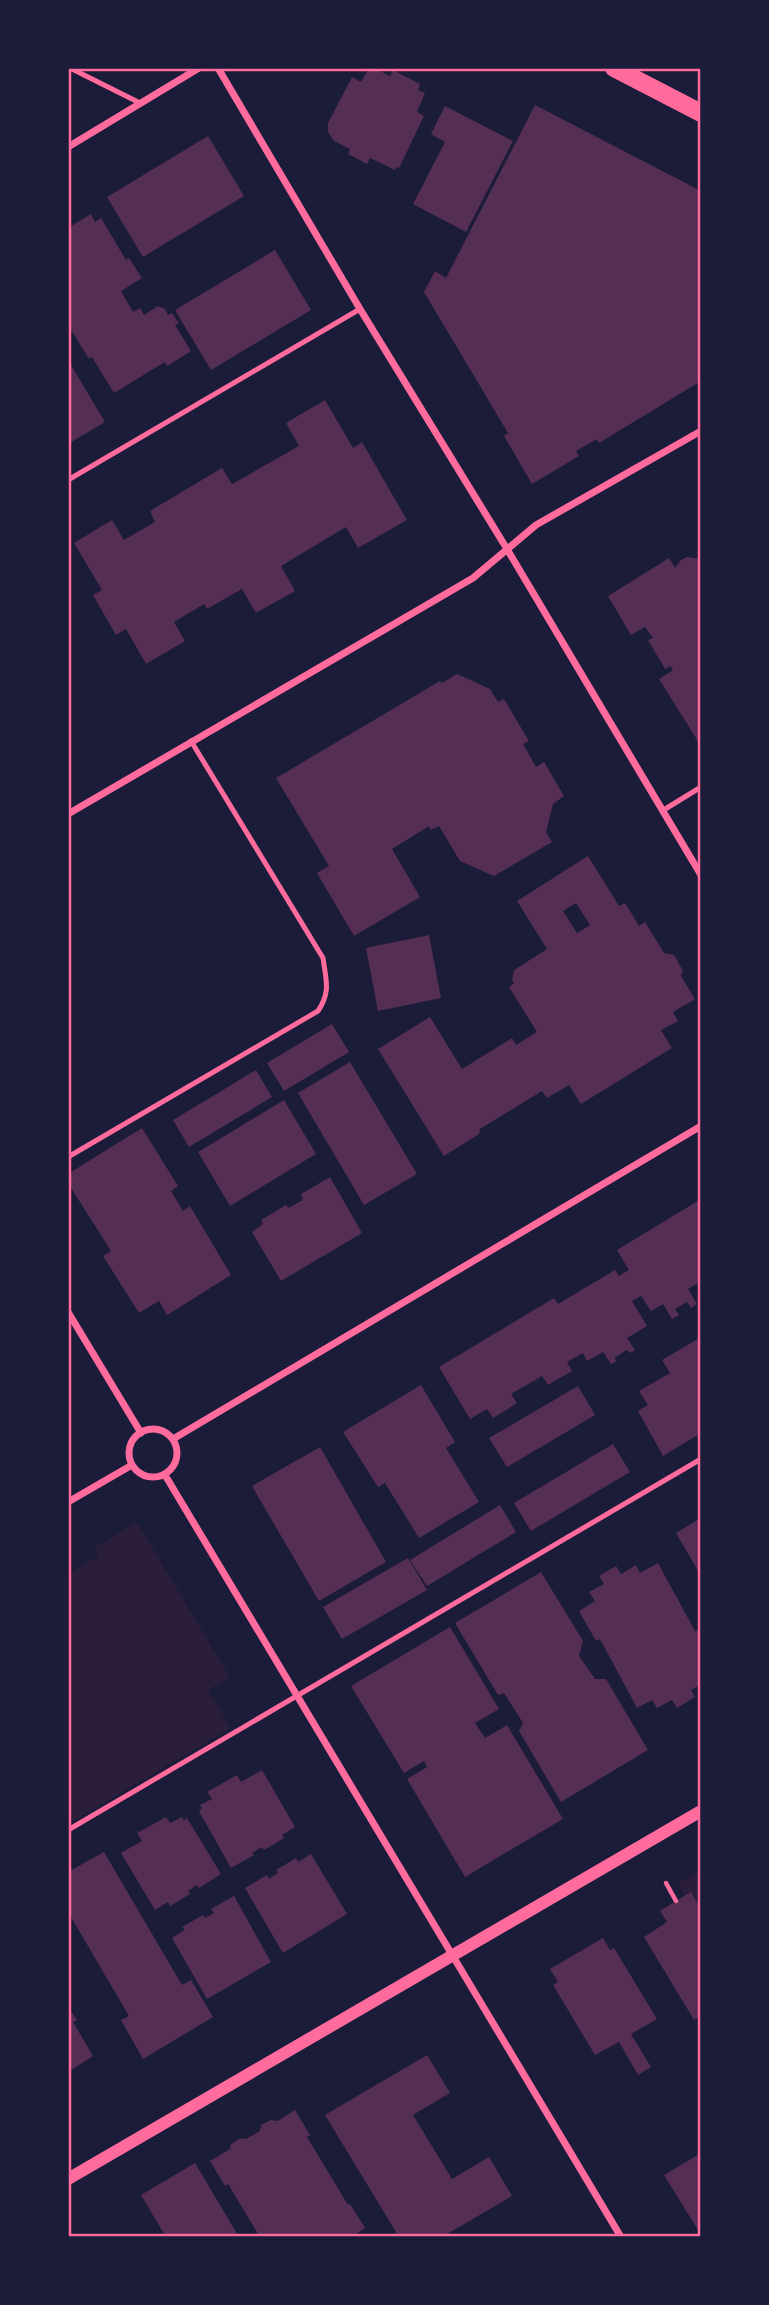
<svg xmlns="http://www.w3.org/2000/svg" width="769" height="2305" viewBox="0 0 769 2305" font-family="Georgia,serif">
  <rect width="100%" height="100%" fill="#1b1b3a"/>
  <path fill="#2a1e3b" d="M137,1522L230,1677L208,1690L231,1728L68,1824V1574L98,1556L94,1548Z
    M701,1870V1902L698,1904L691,1892L685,1896L678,1883Z"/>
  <path fill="#542f53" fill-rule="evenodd" d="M369,68H374L390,76L393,70L420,84L418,90L425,93L417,112L424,116L399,168L396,167L395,170L370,158L367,164L348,154L350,149L334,141L328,132V123L352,77L361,82Z
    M535,105L701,191V381L599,443L597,439L576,451L579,456L532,484L504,436L508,433L424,292L435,271L446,278Z
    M445,106L513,141L466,232L413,204L445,142L431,134Z
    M208,136L244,196L143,257L107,197Z
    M91,214L95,222L101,218L126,260L129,258L142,278L121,291L133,312L140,308L144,315L158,306L165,309L168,315L172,313L179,323L175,325L191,351L167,366L165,362L114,393L92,357L89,359L68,325V228Z
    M275,250L311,310L211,370L175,310Z
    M68,360L105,422L68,444Z
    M325,400L353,448L362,442L407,520L358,548L346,527L281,566L295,591L256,613L242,589L207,609L204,604L174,622L185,641L146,664L126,629L116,635L93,595L102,590L74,543L112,520L124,540L155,522L150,511L222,468L232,484L299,446L286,423Z
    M687,557L701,559V746L659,679L673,670L670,666L665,669L648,640L653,638L645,627L631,635L608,596L669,558L675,568L681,560Z
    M457,674L490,689L498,702L504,699L529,741L523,744L536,767L544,762L564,796L553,804L546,832L552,842L494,876L460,861L439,826L431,830L429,826L392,849L420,897L354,936L317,873L329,866L276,778L440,681L442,683Z
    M588,856L619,906L625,903L639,926L645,922L664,953L674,955L683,971L681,976L695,999L673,1012L678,1021L661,1030L672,1048L581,1104L569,1085L547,1098L542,1091L480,1129L479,1134L444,1156L378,1049L430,1017L462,1069L512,1038L516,1045L537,1032L509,987L514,983L512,980L514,970L547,949L517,901ZM576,903L590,925L577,933L563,911Z
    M429,935L441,998L378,1011L366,948Z
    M332,1024L349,1052L284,1091L267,1063Z
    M350,1062L417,1174L364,1205L298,1093Z
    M256,1070L272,1097L189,1147L173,1120Z
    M284,1100L316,1154L230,1206L198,1152Z
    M142,1128L178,1186L171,1191L183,1211L190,1206L231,1275L167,1315L159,1301L139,1313L103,1256L111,1251L68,1183V1174Z
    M330,1177L362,1233L281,1281L252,1232L263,1224L261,1220L286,1205L288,1208L303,1200L301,1194Z
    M701,1199V1281L688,1289L697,1304L691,1308L687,1302L675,1309L679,1315L672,1319L663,1304L651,1311L641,1296L632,1301L647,1326L627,1338L635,1350L630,1353L627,1350L614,1358L617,1361L611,1364L603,1352L587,1361L583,1353L567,1362L572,1371L548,1385L542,1376L511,1394L517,1403L493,1418L487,1409L470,1419L439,1367L554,1298L558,1304L615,1270L619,1276L629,1270L617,1250Z
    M701,1337V1433L663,1456L638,1411L648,1405L639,1391L670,1373L662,1360Z
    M421,1385L455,1442L446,1448L479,1502L419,1538L385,1483L378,1487L343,1432Z
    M578,1386L595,1415L507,1467L489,1438Z
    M613,1444L630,1472L531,1531L514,1503Z
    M320,1447L386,1562L319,1601L252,1486Z
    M500,1505L516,1532L427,1586L410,1560Z
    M701,1518V1576L676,1533Z
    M408,1558L427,1590L342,1639L323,1607Z
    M658,1563L695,1631L697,1630L701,1636V1671L699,1672L701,1684L691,1690L695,1697L677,1708L672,1700L657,1708L652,1700L637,1708L600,1639L596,1641L579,1611L595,1601L589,1592L604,1584L599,1576L616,1566L621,1574L636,1565L640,1573Z
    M541,1572L583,1641L579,1656L595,1679H606L648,1750L561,1802L519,1731L523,1723L504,1693L498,1695L455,1623Z
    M450,1627L499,1709L475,1723L485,1738L507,1725L563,1819L465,1877L407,1779L427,1767L424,1761L404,1773L351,1686Z
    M262,1770L295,1827L282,1835L284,1838L264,1850L262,1847L252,1853L254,1855L231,1868L199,1811L202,1808L200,1805L212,1799L207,1792L237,1775L241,1782Z
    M166,1817L170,1823L182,1817L184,1820L187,1818L221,1874L199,1888L197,1885L188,1891L190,1894L170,1906L168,1902L155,1910L121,1853L142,1841L137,1833Z
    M104,1852L182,1985L191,1980L213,2017L143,2059L121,2020L129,2016L68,1912V1872Z
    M311,1854L347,1914L283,1953L245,1888L267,1875L269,1879L278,1873L276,1870L296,1858L298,1862Z
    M691,1892L698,1904L701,1902V2016L694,2020L644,1937L667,1922L660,1911Z
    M234,1896L271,1962L207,1999L172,1938L185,1930L182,1927L203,1915L205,1918L214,1913L211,1909Z
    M603,1938L610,1950L614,1948L657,2019L631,2034L651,2067L638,2075L619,2042L595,2055L553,1985L558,1982L550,1969Z
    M68,2007L77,2020L73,2022L93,2056L68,2072Z
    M427,2055L450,2093L413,2115L452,2179L489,2157L512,2196L442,2237H399L325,2115Z
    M295,2110L310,2135L307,2137L348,2205L350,2204L365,2228L352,2237H260L228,2184L225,2186L210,2161L230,2149L231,2144L241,2138L246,2139L260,2131L261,2125L271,2120L278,2121Z
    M701,2153V2235L664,2175Z
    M195,2163L239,2237H166L141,2195Z"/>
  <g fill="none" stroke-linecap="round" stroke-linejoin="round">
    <path stroke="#ff6b9d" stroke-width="4.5" d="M666,1883L676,1901"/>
    <path stroke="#ff6b9d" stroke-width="5" d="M70,68L140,103
      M68,480L360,309
      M662,811L701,787
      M68,1157L318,1011C331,992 326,980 323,958L191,741
      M68,1830L701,1459"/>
    <path stroke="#ff6b9d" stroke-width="7" d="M218,68L360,309L507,549L701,875
      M68,147L199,68
      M68,814L473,578L536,525L701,431
      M68,1312L141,1433
      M129 1453a24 24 0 1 1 48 0a24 24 0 1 1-48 0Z
      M173,1439L701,1126
      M165,1475L621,2237
      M68,1502L132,1465"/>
    <path stroke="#ff6b9d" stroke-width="12" d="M68,2179L701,1811"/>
    <path stroke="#ff6b9d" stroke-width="18" d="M614,68L701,113"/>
  </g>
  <rect width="769" height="2305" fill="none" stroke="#1b1b3a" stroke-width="140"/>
  <rect x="70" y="70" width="629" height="2165" fill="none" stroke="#ff6b9d" stroke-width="2.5"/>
</svg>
